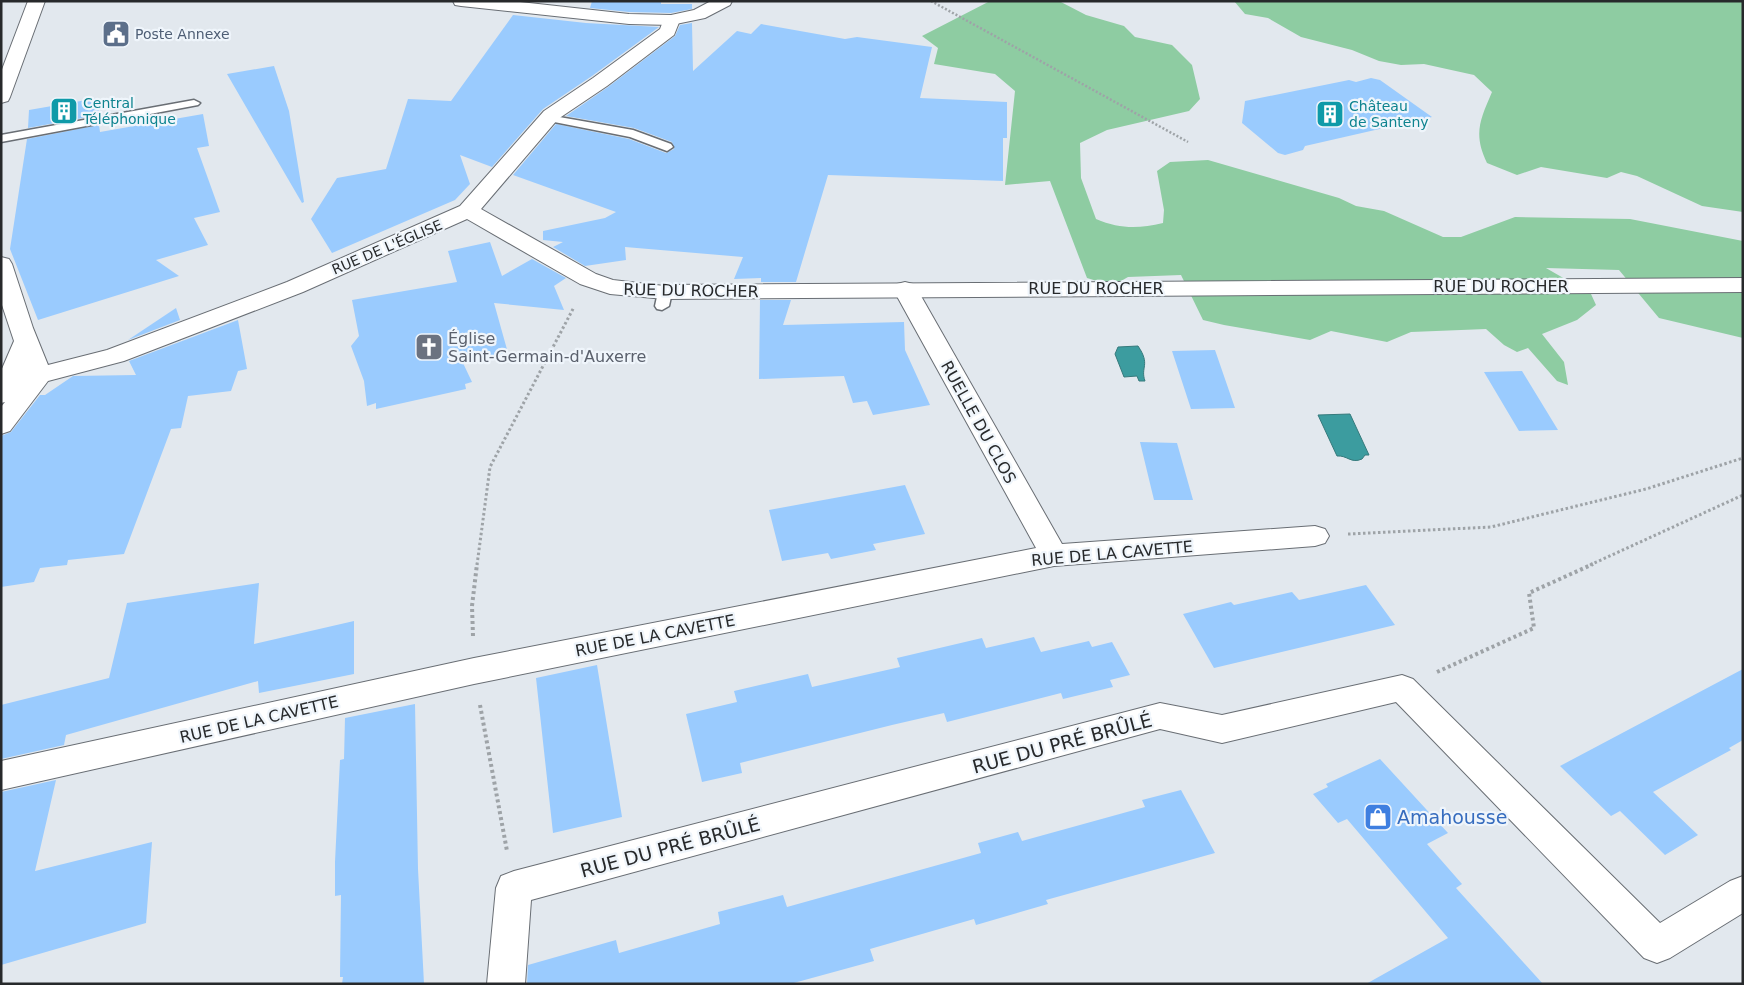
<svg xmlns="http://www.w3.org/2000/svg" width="1744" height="985" viewBox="0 0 1744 985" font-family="'DejaVu Sans',sans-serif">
  <rect width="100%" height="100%" fill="#e2e8ee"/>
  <path fill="#8ecca2" d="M990,1H1059L1086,15L1124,26L1135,37L1172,45L1192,65L1200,99L1189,111L1107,130L1080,143L1081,178L1096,219C1120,229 1138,229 1163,223L1164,210L1157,171L1170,162L1208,160L1339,198L1356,206L1384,211L1443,237H1461L1515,217L1630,219L1743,241V338L1659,318L1619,270L1546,268L1591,294L1596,305L1577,320L1542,334L1564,362L1568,385L1557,381L1528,348L1517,352L1504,345L1486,329L1411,332L1387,342L1331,331L1310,340L1224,325L1203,320L1181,275L1128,277C1114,286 1102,283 1087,278L1050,181L1005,185L1015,91L995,74L934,64L938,48L922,36Z
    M1234,1H1743V212L1702,206L1637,176L1621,172L1607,178L1541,167L1517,175L1487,163C1473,134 1480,120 1492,92L1474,75L1424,64L1401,65L1379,61L1352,50L1301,37L1268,18L1245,14Z"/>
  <path fill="#3c9c9f" stroke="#367a7c" d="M1138,346C1151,365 1140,367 1145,381H1139L1137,376L1124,377L1115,354L1118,347Z
    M1350,414L1369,455H1365L1362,459C1351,464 1347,455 1337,456L1318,415Z"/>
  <path fill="#9acbfe" d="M592,1H661V4H692V9L671,13L629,12L590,8Z
    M513,15L586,23L659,27L592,76L543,109L492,167L460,155L470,184L455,200L332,253L311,219L337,178L386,169L408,99L451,101Z
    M692,23L693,71L737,31L751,34L761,24L845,39L857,37L932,47L920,98L1007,102V138H1003V181L828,175L796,282H761V278L734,279L743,257L625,247L626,260L585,266L553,247L563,242L543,240V231L605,218L616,212L513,175L556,124L629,139L666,153L674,149L672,142L634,128L566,116L608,87L675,36L680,25Z
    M274,66L289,111L304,202L302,203L227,74Z
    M1371,78L1380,80L1432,117L1305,146L1303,150L1285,155L1278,153L1242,123L1245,101L1349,80L1356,82Z
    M98,98L99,115L28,128L29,110Z
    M203,114L209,146L197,148L220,212L194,218L208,245L156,260L179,276L38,320L10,249L27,139L99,125L100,132Z
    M490,242L502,276L532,259L566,278L554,286L564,310L494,303L508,353L463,363L472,382L465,384L466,389L376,409V403L367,406L364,381L351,346L359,336L352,300L457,282L448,251Z
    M760,300H791L783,325L904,322L905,350L930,405L873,415L867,401L853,403L844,376L759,379Z
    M176,308L180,320L128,340Z
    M238,320L247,369L238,371L231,391L188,396L181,428L171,429L124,554L68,560L67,565L40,568L34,582L1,587V436L11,432L40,395H45L73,376L136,375L129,361Z
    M1215,350L1235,408L1191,409L1172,351Z
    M1522,371L1558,430L1519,431L1484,372Z
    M1140,442L1177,443L1193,500H1154Z
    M905,485L925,534L873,544L876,550L831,559L828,553L782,561L769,510Z
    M259,583L254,644L354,621V674L259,693L258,681L66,735L64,745L1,759V705L109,678L127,603Z
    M1366,585L1395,625L1214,668L1183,614L1231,602L1234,605L1292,592L1299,600Z
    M1034,637L1041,652L1089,641L1092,647L1112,642L1130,675L1110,680L1113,687L1063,699L1061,693L947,722L944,713L892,725L740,763L742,773L702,782L686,714L737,702L734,691L808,674L812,687L900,667L897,658L982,638L986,648Z
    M597,665L622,817L553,833L536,678Z
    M1743,669V740L1729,748L1731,750L1653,792L1698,835L1665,855L1620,811L1611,816L1560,766Z
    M415,704L418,869L424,984H342L343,977H340L341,895L335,896V862L340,760L344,759L345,718Z
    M1380,759L1448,833L1427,844L1462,884L1456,888L1543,984H1366L1448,938L1347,819L1338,823L1313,794L1328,787L1326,784Z
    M56,780L35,871L152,842L146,923L1,965V792Z
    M1181,790L1215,853L1046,900L1048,904L976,925L974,919L870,949L874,961L790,984H527L528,965L616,940L619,953L720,924L718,912L783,895L787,907L981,853L978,843L1018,832L1022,841L1145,807L1142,800Z"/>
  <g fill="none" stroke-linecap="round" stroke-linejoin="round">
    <defs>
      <path id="lane" d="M194,100L200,103L198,105L1,142V135Z
        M548,115L633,130L671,144L673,147L667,151L630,137L544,120L542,118Z
        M665,288L672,292L669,306L662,310L657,309L655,306L658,292Z"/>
      <path id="street" d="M28,1H45L10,97L8,101L1,103V72Z
        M671,15L677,16L680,20L674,35L607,86L558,119L481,209L596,274L613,280L673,287L677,292L673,297L665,299L610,294L580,284L467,219L303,292L124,361L48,381L10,431L1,434V407L5,402L1,403V371L14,341L1,302V257L9,259L12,264L33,328L48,365L107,350L287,282L460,206L544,111L593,78L660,29L665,16Z
        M905,282L913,284L917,289L1062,544L1315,526L1325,529L1329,536L1325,543L1315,546L1054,566L474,684L1,790V761L474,658L1036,548L893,289L897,284Z
        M1402,675L1413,679L1660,923L1730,881L1743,876V913L1670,958L1657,963L1644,958L1396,702L1222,743L1160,729L531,900L525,984H487L496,888L501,876L514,871L1160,703L1222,715Z"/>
      <path id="secondary" d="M453,1H511L629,14L671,15L694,10L711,1H732L730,5L705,18L671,25L629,24L461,6L455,5Z
        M1743,278V292L665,299L657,297L653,292L657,287L665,285Z"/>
    </defs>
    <use href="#lane" stroke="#696e74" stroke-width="3"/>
    <use href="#street" stroke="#696e74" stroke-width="2"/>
    <use href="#secondary" stroke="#696e74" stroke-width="2"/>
    <path stroke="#9ea3a7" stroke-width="2.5" stroke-dasharray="2 2" stroke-linecap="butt" d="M931,1L1188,142"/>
    <path stroke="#9ea3a7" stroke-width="3" stroke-dasharray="2.5 2.5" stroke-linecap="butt" d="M1348,534L1491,527L1646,489L1743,458
      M477,565L490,467L574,307
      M1590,565L1743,495"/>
    <path stroke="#9ea3a7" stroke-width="4" stroke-dasharray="3 3" stroke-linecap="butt" d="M473,636L472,606L477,564
      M1437,672L1534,628L1529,593L1593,564
      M480,705L507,851"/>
    <use href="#lane" fill="#fff" fill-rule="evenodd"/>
    <use href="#street" fill="#fff" fill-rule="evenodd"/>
    <use href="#secondary" fill="#fff" fill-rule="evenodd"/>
  </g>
  <defs>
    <symbol id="civic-square" viewBox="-11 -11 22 22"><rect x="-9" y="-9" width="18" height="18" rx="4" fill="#5c6f8a" stroke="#eff5fb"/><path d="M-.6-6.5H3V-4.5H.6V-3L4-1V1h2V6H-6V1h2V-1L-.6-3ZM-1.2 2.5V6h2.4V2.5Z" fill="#fff"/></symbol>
    <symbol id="building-square" viewBox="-11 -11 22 22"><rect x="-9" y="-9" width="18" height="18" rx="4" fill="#0f9aa8" stroke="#eff5fb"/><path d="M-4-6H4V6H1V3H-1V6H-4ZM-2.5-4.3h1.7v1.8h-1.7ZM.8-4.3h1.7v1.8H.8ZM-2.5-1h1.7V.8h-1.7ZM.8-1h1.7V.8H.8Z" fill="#fff"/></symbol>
    <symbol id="church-square" viewBox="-11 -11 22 22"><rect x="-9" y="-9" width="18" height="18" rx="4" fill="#6b7280" stroke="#eff5fb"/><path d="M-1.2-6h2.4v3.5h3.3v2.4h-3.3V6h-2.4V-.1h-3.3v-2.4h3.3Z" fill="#fff"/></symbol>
    <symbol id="shop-square" viewBox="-11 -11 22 22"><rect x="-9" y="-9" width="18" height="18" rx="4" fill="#3f7fe0" stroke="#eff5fb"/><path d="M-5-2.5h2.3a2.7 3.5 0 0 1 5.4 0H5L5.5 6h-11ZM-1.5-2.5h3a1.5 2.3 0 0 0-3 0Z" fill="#fff"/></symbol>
  </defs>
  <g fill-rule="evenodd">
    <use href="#civic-square" x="100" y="18" width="32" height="32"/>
    <use href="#building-square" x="48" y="95" width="32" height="32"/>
    <use href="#building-square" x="1314" y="98" width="32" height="32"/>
    <use href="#church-square" x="413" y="331" width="32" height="32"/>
    <use href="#shop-square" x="1362" y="801" width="32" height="32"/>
  </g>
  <g text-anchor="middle" stroke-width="4.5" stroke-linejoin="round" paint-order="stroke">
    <g font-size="14" fill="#4e5e75" stroke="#eff5fb" text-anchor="start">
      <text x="135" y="39">Poste Annexe</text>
    </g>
    <g font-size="14" fill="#0d838f" stroke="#eff5fb" text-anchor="start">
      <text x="83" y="108">Central<tspan x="83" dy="16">Téléphonique</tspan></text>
      <text x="1349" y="111">Château<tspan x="1349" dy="16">de Santeny</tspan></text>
    </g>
    <g font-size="14" fill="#27292b" stroke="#eff5fb">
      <text transform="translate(387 247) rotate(-23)" y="5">RUE DE L'ÉGLISE</text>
    </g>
    <g font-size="16" fill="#27292b" stroke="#eff5fb">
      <text x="1501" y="292">RUE DU ROCHER</text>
      <text x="1096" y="294">RUE DU ROCHER</text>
      <text transform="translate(691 290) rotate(1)" y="6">RUE DU ROCHER</text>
      <text transform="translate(979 422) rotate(61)" y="6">RUELLE DU CLOS</text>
      <text transform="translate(1112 553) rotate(-5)" y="6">RUE DE LA CAVETTE</text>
      <text transform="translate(655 635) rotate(-11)" y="6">RUE DE LA CAVETTE</text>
      <text transform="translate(259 719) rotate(-13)" y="6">RUE DE LA CAVETTE</text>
    </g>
    <g font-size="16" fill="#5b616d" stroke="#eff5fb" text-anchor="start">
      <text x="448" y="344">Église<tspan x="448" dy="18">Saint-Germain-d'Auxerre</tspan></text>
    </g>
    <g font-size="19" fill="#27292b" stroke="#eff5fb">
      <text transform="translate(1062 743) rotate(-15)" y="7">RUE DU PRÉ BRÛLÉ</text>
      <text transform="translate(670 847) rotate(-15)" y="7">RUE DU PRÉ BRÛLÉ</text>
    </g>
    <g font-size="19" fill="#366cbe" stroke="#eff5fb" text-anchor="start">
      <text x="1397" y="824">Amahousse</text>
    </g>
  </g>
  <rect width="1744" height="985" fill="none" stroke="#27292b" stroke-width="5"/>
</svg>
